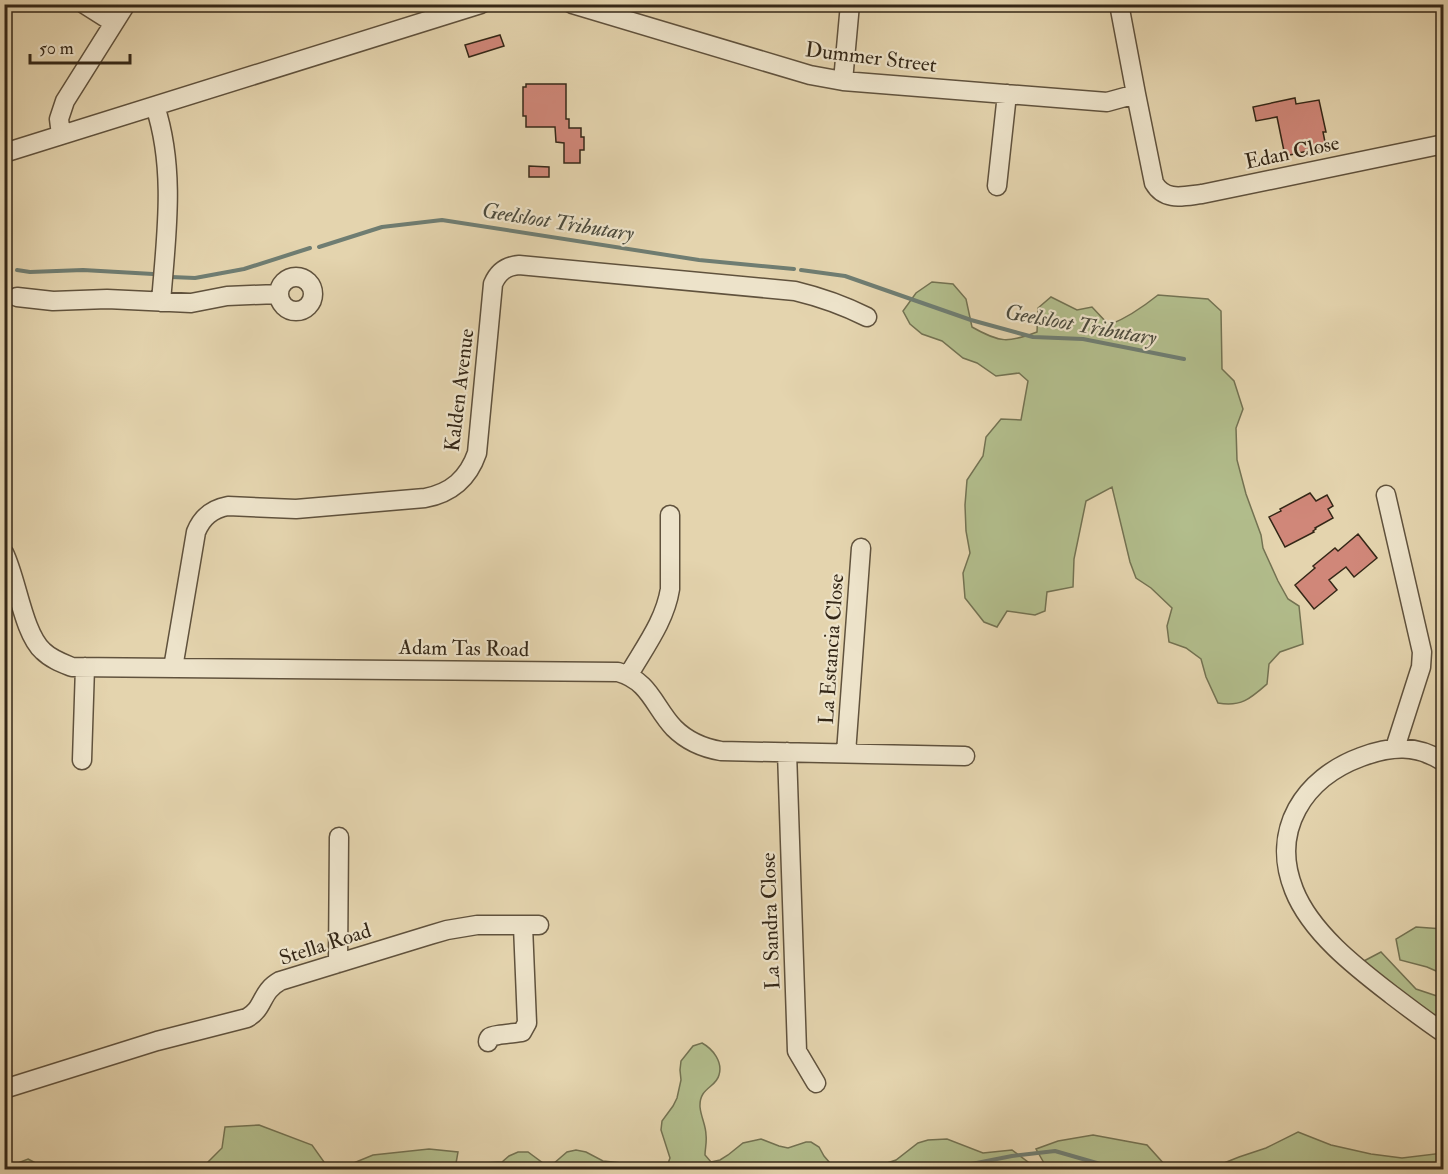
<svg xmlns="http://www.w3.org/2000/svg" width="1448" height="1174" viewBox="0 0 1448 1174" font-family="'IM FELL Double Pica',serif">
  <rect width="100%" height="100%" fill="#e4d4ae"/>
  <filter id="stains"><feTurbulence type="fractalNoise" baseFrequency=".00333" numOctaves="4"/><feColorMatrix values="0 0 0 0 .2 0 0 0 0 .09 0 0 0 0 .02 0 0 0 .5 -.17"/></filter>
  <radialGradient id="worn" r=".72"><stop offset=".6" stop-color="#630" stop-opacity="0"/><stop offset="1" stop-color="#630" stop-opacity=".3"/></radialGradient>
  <path fill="#b2bd8c" stroke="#737252" stroke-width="1.5" d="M932,282L953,284L966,299L972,327C1000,343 1008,343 1037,332L1038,308L1051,297L1077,310L1092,307L1109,325C1127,318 1143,307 1158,295L1208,299L1221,311L1222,369L1234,381L1243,409L1236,428L1237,460L1246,494L1261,535L1263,548L1278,581L1288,599L1299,606L1303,644L1280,652L1269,664L1267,684C1250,699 1241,707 1218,703L1206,677L1201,659L1186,648L1169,642L1167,626L1172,608L1151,588L1136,578L1130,562L1112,487L1086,501L1074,559L1073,587L1047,592L1045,611L1035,615L1007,611L997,627L984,622L965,598L963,573L970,553L966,531L965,505L967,480L983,456L986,437L1001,419L1021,420L1028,381L1019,373L996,376L977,363L963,358L942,341L922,334L910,324L903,311L916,293Z
    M1416,927L1443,929V974L1427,967L1400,960L1396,939Z
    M1381,952L1416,989L1437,996L1443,984V1029L1362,962Z
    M702,1043C713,1049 723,1062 719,1075C716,1088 699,1087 700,1107C701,1117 706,1126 706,1135C707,1142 705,1149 705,1155L711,1162L720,1160L728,1155L743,1143L761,1139L779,1146L788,1148L806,1142H811L819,1147L824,1156L830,1163L849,1165L878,1166L896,1160L918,1143L928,1140L947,1139L983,1153L1012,1150L1028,1162L1031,1169H476L484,1163L502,1162L509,1156L518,1152H528L543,1163L553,1164L567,1152L576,1150L586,1152L603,1161L622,1163L641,1168L651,1169L667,1166L670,1158L661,1130L662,1121L673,1106L677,1098L681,1080L680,1070L681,1061L693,1046Z
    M259,1125L312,1145L329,1169H201L222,1148L225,1127Z
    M1298,1132L1331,1145L1371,1154L1402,1158L1443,1153V1169H1209L1239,1157L1266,1148Z
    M1093,1135L1147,1145L1166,1166L1187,1169H1057L1044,1163L1036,1149L1058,1141Z
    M429,1149L458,1152L455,1169H339L373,1155Z
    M28,1159L47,1169H5V1168Z"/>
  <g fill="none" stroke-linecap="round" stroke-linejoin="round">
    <path stroke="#6f7d72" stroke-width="4" d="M319,247L382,227L442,220L699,260L794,269
      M4,270H8
      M17,270L30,272L83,270L153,274
      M801,270L845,276L971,320L1033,337L1083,339L1184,359
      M171,277L195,278L244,269L310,248
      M941,1170L1012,1156L1055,1151L1121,1170"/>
  </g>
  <path fill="#d08779" stroke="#342717" stroke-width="1.5" d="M500,35L504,46L469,57L465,45Z
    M526,84H566V119H569V128H581V137H584V150H580V163H564V143L556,142L555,127H526V116H523V87H526Z
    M1295,98L1296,104L1319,100L1326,132H1323L1326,147L1285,156L1277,117L1256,121L1253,107Z
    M529,166L549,167V177H529Z
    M1310,493L1316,501L1327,495L1333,506L1328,509L1333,518L1315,528L1316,529L1313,531L1314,532L1285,547L1269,517L1281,511L1280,509Z
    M1358,534L1377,558L1354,577L1346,567L1329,580L1337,590L1314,609L1295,585L1315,568L1313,566L1335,548L1338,551Z"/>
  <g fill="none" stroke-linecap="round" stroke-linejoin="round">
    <defs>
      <path id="minor" d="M84,4L114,23
        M572,4L810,75L843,81L1107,102L1136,94
        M1119,4L1136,94L1154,183C1165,202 1184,196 1202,194L1444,144
        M843,81L850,4
        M155,106C176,170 166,237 161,302
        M61,135L59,119L65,101L126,4
        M4,153L481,4
        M997,186L1007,94
        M279 294a17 17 0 1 1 34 0a17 17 0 1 1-34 0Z
        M17,297L53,301L107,299L191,303L227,296L278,294
        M1386,495L1422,652L1421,667L1395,748
        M4,553C17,579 23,633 43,651C51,659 62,663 72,667L618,672C650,681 654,707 674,728C687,741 703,748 721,751L965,756
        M173,668L196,532C202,517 212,509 228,506L296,509L425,498C451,493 468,479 477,453L493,284C498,272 506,266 519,265L795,291C820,297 843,305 867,317
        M628,676C644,648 665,621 670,589V515
        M787,752L797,1051L816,1083
        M846,753L861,548
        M82,760L85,667
        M1444,762C1416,744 1391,746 1361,757C1304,778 1270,830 1294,890C1311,933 1357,968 1392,995C1409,1008 1426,1021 1444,1033
        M338,963L339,837
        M488,1042C488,1040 489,1038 490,1037C492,1035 517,1033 522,1032L527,1023L523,926
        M4,1089L157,1041L247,1018C265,1008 260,992 280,981L430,935L447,930L477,925H539"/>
    </defs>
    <use href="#minor" stroke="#60523d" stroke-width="21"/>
    <use href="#minor" stroke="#ede3ca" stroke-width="18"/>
  </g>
  <g text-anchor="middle" stroke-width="4.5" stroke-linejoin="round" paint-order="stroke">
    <g font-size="21" fill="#342717" stroke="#ede3ca">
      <text transform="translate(871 57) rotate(7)" y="7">Dummer Street</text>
      <text transform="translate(1292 152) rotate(-12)" y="7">Edan Close</text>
      <text transform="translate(459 390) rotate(-83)" y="7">Kalden Avenue</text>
      <text transform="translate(464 648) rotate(1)" y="7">Adam Tas Road</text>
      <text transform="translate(831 649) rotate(-86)" y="7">La Estancia Close</text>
      <text transform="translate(770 921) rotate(-92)" y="7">La Sandra Close</text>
      <text transform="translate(325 944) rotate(-18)" y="7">Stella Road</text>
    </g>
    <g font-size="22" font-style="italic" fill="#4c4b3d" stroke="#ede3ca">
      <text transform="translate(558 221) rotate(9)" y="8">Geelsloot Tributary</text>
      <text transform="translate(1081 324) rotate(10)" y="8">Geelsloot Tributary</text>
    </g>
  </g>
  <rect width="1448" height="1174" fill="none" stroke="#e4d4ae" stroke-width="24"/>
  <rect x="6" y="6" width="1436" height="1162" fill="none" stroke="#342717" stroke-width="3"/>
  <rect x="12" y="12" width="1424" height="1150" fill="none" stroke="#342717" stroke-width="1.5"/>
  <path d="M30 54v9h100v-9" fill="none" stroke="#342717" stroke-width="3"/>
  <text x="39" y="54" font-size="18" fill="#342717" stroke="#ede3ca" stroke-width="4.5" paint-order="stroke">50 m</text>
  <rect width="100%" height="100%" filter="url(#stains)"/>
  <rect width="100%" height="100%" fill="url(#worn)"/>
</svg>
